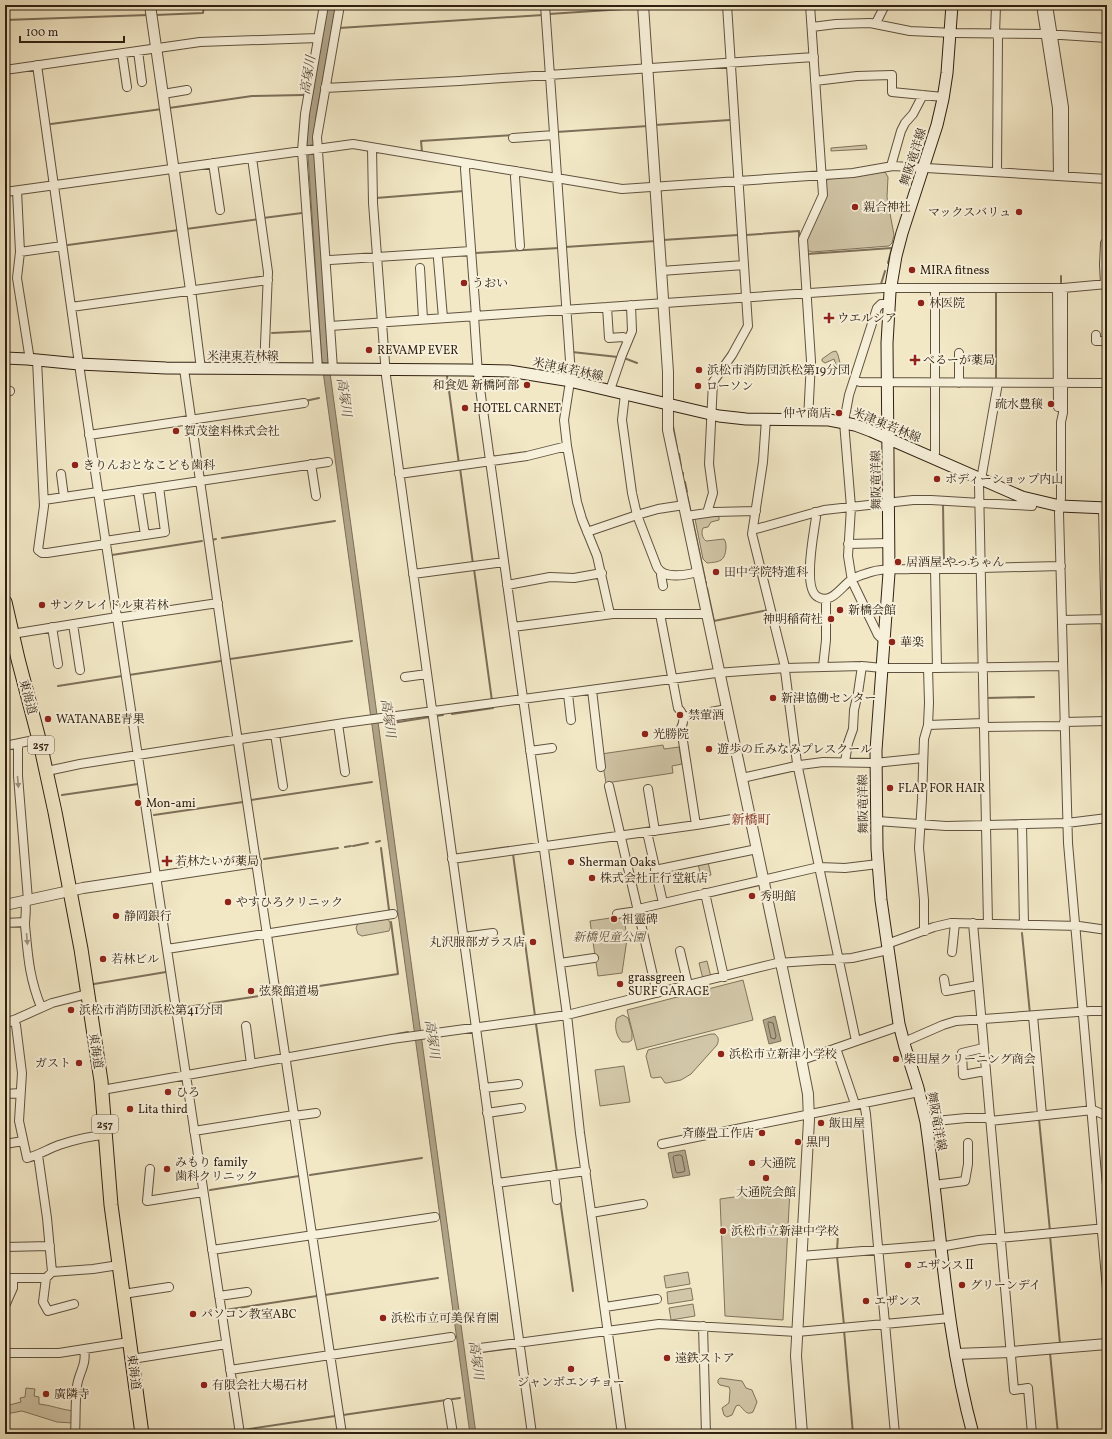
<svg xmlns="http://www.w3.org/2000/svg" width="1112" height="1439" viewBox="0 0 1112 1439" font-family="Vollkorn,'Noto Serif JP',serif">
  <rect width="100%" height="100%" fill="#f2e8c6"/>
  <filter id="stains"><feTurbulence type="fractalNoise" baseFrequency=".005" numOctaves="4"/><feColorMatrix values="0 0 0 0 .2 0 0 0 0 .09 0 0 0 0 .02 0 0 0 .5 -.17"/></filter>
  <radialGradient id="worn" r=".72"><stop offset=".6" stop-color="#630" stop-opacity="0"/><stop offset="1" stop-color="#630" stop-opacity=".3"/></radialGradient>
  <path fill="#d1c6a7" stroke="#80735c" d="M866,145L867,149L831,151V148Z
    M882,172H885L888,177L887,197L894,235L892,243L889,246L812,252L807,250L805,243L825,181L829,179L860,176Z
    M836,351L838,355L841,367L839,370L837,368L834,359L825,363L822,361V359L832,352Z
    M719,516V520L711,522L708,527L703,528C701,532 702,538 706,541L724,539C726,542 726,544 726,548C725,561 720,562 707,563L703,559L695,519L697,517Z
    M663,745L664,749L679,747L682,764L672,766L673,773L606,783L601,754Z
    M708,862L711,875L701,877L698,864Z
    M624,916L627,939L622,973L598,976L590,921Z
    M387,919C391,921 391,927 389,931L362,936L358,934L356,928L358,923Z
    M707,961L711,977L703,979L699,963Z
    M743,980L753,1020L637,1050L627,1010Z
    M623,1015L628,1018L632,1032V1040L629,1042H622C616,1036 614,1026 617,1018Z
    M711,1034H715C719,1038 719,1040 717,1045L691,1074L681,1080L667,1083H665L661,1077L653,1078L651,1077L646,1056L648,1050Z
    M624,1066L630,1102L600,1106L595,1070Z
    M790,1189L783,1320L725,1316L720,1199Z
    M688,1272L690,1284L666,1288L664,1276Z
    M691,1288L693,1300L668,1304L667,1292Z
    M693,1304L695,1316L671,1320L669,1308Z
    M720,1378L742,1381L746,1388L752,1390L757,1402L753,1412C746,1416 744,1409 739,1405L736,1406L732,1415L727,1417L724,1415L722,1408L729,1403L730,1390L729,1387L720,1385L718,1383V1380Z
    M26,1388L35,1389L34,1396L39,1397V1404C51,1405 62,1410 74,1411L73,1423L57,1422L22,1411L6,1414L5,1406L21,1402L20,1398L25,1397Z"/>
  <path fill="#b0a489" stroke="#7d6f59" d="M328,5H336L316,116L314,140L330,373L476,1434H470L322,364L307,140L309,115Z
    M775,1016L781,1041L769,1044L763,1020Z
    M685,1150L690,1175L673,1178L668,1153Z"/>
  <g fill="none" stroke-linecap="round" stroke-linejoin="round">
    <path stroke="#70624e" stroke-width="1" d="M769,1022L773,1023L776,1036L775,1039L771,1038L768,1024Z
      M680,1155L682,1156L685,1171L683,1172L677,1173L676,1172L673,1157L674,1156Z"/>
    <path stroke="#7d6f59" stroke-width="2" d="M648,7L683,5
      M549,14L639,8
      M155,15L203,13L204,5
      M5,20L148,15
      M339,28L543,15
      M169,108L252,96L303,95
      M51,124L162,109
      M655,125L730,120
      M556,132L648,126
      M420,151L422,152L421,141L512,135
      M376,198L464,191
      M263,218L302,213
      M186,229L259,219
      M746,235L799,231V241
      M663,240L738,235
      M68,245L179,230
      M565,247L656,241
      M475,253L559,248
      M807,254L892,248L888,263
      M881,284L885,271
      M1061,285V276
      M996,291V380
      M272,333L312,331
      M572,352L618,357
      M624,358L637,363
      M447,376L459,464
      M1106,381L1107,374
      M1106,385L1107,391
      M305,401L319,398
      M673,426L677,448
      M679,454L681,467
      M460,468L473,564
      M683,473V476
      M685,482L687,492
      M687,495L691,513
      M943,504L944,567
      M692,518L705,579
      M222,538L335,521
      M212,540L216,539
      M112,555L202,541
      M474,569L492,701
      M706,582V584
      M707,588L714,621L768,610
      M230,659L352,641
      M129,675L221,661
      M58,686L122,676
      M986,698L1034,697
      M452,714L493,708V707
      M436,716L443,715
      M386,724L430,717
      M62,795L138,784
      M251,800L372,782
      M154,815L243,802
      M376,842L380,841
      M353,846L368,843
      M345,847L351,846
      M381,848L389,910
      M513,854L535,1016
      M264,859L338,848
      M391,922L398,974
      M1022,933L1030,1014
      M94,984L166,972
      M280,992L398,974
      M180,1008L272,994
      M536,1024L557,1172
      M397,1034L408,1032
      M1039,1119L1050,1231
      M310,1175L422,1158
      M1101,1180H1107
      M210,1190L299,1176
      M560,1199L573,1291
      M1050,1236L1060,1344
      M837,1251L838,1234
      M837,1256L844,1325
      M325,1295L438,1278
      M225,1310L317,1296
      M844,1330L853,1434
      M473,1353L515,1348
      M1050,1353L1058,1434
      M343,1415L460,1398
      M243,1430L335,1416"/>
    <defs>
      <path id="minor" d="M545,5L571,375L564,420L567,446L577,502L582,519L597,556L610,614
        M1041,5L1057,108L1058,176
        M1048,5L1064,107V176
        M876,23L885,5
        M812,27L836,24L870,23L910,31L954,33L1046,34L1107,38
        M995,34L996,5
        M138,51L142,82
        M122,53L127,87
        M37,65L81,378L240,1434
        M5,70L200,42L318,38
        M815,81L857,76L892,75V92L943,97
        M325,88L459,81L814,57
        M163,94L187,90
        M513,138L554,135
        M372,148L373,203L386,376L532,1434
        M252,158L268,272L264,369
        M213,163L220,210
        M466,163L465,169L476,316
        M891,166L901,131L905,123L913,114L923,95
        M516,171L515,177L520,246
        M997,172L998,34
        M17,191L20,252L17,278L29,354V359
        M5,192L353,144L622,189L853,173L893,166L1107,179
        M20,252L62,246
        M438,259L443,318
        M330,260L471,251
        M420,268L423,319
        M661,271L744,265
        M1105,284L1104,265L1105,243H1107
        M1057,288L1058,407
        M1063,288V413L1061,422V498L1059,513L1068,843L1107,1289
        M191,290L201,369
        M71,307L268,280
        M607,307L609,338L623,337L628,340
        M474,316L478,374L567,1015L580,1133L622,1434
        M330,326L883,288H1063L1107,284
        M1096,335V341H1107
        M959,353V383
        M37,360L44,506L38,550L42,553H47L106,544
        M184,369L226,662L342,1434
        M318,369L302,151L305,114L324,5
        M333,369L317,137L340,5
        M854,380L860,382L1107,383
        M610,390L622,355L632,331L631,305
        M5,392L10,391
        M625,394L622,420L632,493L637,515L657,567C664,580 686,575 698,572
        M766,419L763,462L752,534L784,663L797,763L856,1041
        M808,420L811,361L803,239L823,195L810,5
        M89,435L304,403
        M933,458L935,453V288
        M311,464L316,496
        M61,474L64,497
        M399,474L527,456L567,446
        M138,490L145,535
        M99,496L328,462
        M44,500L98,492
        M1103,508L1107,683
        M815,512L816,517C814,533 802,589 818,597C831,605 842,586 851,580C856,576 865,574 871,572C883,568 897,570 910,569C934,569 957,569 981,569
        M707,513L713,493L709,464L713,382L732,355L748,326L727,5
        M686,516L714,512L756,511
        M753,528L756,529L824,510L913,500H931L1032,506L1033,500
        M587,532L637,515L658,509L684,505
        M105,541L165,532L159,487
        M848,544L889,543
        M981,568L1061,566
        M935,569L937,668
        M663,573L661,575L663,586
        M413,574L504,562
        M507,585L550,577L574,578L602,573
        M660,614L678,708C684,714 685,720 681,728L696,825
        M117,618L218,603
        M1062,620L1107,619
        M73,624L80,670
        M52,627L58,664
        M513,627L613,614H702L707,613
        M12,634L117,617
        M884,638L880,637L878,635L852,581L848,556L851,507L844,422L849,395L877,308L881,304H889
        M823,667L826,640V599
        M405,677L427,674
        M592,690L601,767
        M568,694L571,720
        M683,717L727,709
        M1064,722L1107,721
        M338,724L345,772
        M928,725L984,723
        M984,727L1065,726
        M275,734L283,786
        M18,744V776L28,900
        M5,746L39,739
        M530,751L552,748
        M845,762L848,743L853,729L854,710L858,693L862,666
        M47,771L80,764L344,723L716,673L785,668L862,666L882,668H937L1063,666
        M742,778L800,765L823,762L875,763L923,758
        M609,786L657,993
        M648,789L655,831
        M877,821L946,826L1067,823L1107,818
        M1022,824L1024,925
        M647,832L663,903
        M452,859L696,825L750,816
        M655,870L757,849
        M705,893L724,977
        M25,900C27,909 25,916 25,925C28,956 29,977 41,1007
        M638,909L819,867L845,868L878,864
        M617,914L638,911
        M5,923L25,922
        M973,923L1014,1390L1028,1388L1032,1434
        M988,924L979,484L982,474L998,383
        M925,931L924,927V900L919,848L922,799L924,739L928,725L929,703L928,668
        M463,937L493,933
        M887,944L934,927L951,923L1079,926L1107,930
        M167,949L393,914
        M680,951L688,985
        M952,952L955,923
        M560,963L594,958
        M944,979L946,991L978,985
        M1033,1016L1042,1115
        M13,1020L16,1025L22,1073L19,1121L27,1158C39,1155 48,1149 59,1145C74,1140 90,1136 105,1135
        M5,1024L52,1003L87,994
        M246,1026L251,1064
        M904,1042L943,1025L956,1021L1091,1011H1107
        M836,1048L855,1104
        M983,1048L962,1053L963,1075L985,1071
        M802,1060L900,1026
        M484,1088L518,1084
        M102,1090L392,1039L567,1015L777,963L852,958L888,950
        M5,1094L20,1093
        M864,1103L866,1114L895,1434
        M487,1113L521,1108
        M294,1116L316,1113
        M990,1121L1093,1110L1107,1116
        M926,1122L966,1118H990
        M194,1131L294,1115
        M5,1144L23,1141
        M662,1144L919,1092
        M38,1155L47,1218L52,1272
        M150,1169L147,1201L203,1192
        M554,1175L557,1200
        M497,1183L586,1171
        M934,1185L965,1181L968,1164V1143
        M591,1213L643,1204
        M5,1247L50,1246
        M212,1250L435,1217
        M801,1256L937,1245L945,1246L979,1240L1106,1228
        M5,1278H46
        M123,1294L169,1287
        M219,1296L247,1292
        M74,1304L48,1311L43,1302L46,1278L52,1272L93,1269L119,1265
        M5,1306L13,1288V1278
        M605,1307L657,1299
        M703,1326L706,1434
        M480,1348L659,1324L797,1332L950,1318
        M5,1353H59L129,1342
        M132,1359L226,1344
        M230,1370L451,1337
        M448,1403L453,1434
        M75,1434C76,1418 75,1402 77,1386C79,1372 87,1365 84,1349"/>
      <path id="tertiary" d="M150,5L191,290
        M643,5L668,372V430L799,1048L808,1094L809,1120L796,1356L802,1434
        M5,905L83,888L256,862
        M955,1354L1011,1352L1107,1344"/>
      <path id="secondary" d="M952,5L947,73L943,99L937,125L902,233L896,256L890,292L887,343L889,573L876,750L877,849L881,900L899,1024L905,1047L918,1088L926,1122C941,1226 945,1332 973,1434
        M5,358L27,359L79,364L166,368L467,370L509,371L565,380L719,416L746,419L829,420L855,425L871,431L1022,497L1060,506L1107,508"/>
      <path id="trunk" d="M5,602L18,659L40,743L55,812L81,949L101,1081L111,1205L142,1434"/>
    </defs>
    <use href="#minor" stroke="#60523f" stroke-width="10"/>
    <use href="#tertiary" stroke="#60523f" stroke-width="12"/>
    <use href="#secondary" stroke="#302012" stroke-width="13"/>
    <use href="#trunk" stroke="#302012" stroke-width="15"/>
    <use href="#minor" stroke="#f7f0da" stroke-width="8"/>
    <use href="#tertiary" stroke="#f7f0da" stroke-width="10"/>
    <use href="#secondary" stroke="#f7f0da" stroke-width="11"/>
    <use href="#trunk" stroke="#f2e8c6" stroke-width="13"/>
  </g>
  <defs><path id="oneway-solid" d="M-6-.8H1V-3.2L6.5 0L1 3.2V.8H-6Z"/></defs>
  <g fill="#9d9280">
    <use href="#oneway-solid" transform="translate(18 782) rotate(85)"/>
    <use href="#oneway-solid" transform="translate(27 939) rotate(85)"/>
  </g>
  <g fill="#8f2418" stroke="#f7f0da" stroke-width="1.5">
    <circle cx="855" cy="207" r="4"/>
    <circle cx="1019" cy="212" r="4"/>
    <circle cx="912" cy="270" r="4"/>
    <circle cx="464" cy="283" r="4"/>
    <circle cx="921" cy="303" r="4"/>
    <path d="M827 312h4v4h4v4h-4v4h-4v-4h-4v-4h4z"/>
    <circle cx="369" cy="350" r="4"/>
    <path d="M913 354h4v4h4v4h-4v4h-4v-4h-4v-4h4z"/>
    <circle cx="699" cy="370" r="4"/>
    <circle cx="527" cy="385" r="4"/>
    <circle cx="698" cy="386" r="4"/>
    <circle cx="1051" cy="404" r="4"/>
    <circle cx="465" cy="408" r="4"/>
    <circle cx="839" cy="413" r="4"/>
    <circle cx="176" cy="431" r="4"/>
    <circle cx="75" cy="465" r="4"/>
    <circle cx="937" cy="479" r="4"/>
    <circle cx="898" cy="562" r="4"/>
    <circle cx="716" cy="572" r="4"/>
    <circle cx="42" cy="605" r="4"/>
    <circle cx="840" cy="610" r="4"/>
    <circle cx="831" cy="619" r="4"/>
    <circle cx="892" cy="642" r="4"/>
    <circle cx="773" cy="698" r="4"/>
    <circle cx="680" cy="715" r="4"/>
    <circle cx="48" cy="719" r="4"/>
    <circle cx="645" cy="734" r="4"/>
    <circle cx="709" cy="749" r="4"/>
    <circle cx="890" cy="788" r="4"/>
    <circle cx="138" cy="803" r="4"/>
    <path d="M165 855h4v4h4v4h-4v4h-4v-4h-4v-4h4z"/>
    <circle cx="571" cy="862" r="4"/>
    <circle cx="592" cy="878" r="4"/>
    <circle cx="752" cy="896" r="4"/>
    <circle cx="228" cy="902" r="4"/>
    <circle cx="116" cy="916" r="4"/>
    <circle cx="614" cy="919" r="4"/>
    <circle cx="533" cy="942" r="4"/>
    <circle cx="103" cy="959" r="4"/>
    <circle cx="620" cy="984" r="4"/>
    <circle cx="251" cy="991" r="4"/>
    <circle cx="71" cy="1010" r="4"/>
    <circle cx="721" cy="1054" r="4"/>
    <circle cx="896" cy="1059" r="4"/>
    <circle cx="79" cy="1063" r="4"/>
    <circle cx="168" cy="1092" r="4"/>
    <circle cx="130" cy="1109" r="4"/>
    <circle cx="821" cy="1123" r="4"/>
    <circle cx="762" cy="1133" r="4"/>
    <circle cx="798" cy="1142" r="4"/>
    <circle cx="752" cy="1163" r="4"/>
    <circle cx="167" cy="1169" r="4"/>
    <circle cx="766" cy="1178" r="4"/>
    <circle cx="723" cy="1231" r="4"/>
    <circle cx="908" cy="1265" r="4"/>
    <circle cx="962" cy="1285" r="4"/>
    <circle cx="866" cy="1301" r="4"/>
    <circle cx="193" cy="1314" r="4"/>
    <circle cx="383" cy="1318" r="4"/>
    <circle cx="667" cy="1358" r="4"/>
    <circle cx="571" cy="1369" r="4"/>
    <circle cx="204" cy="1385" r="4"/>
    <circle cx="46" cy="1394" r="4"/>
  </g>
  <g text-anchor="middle" stroke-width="4" stroke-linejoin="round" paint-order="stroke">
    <g fill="#f7f0da" stroke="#6c5e4e" stroke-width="1">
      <rect x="28" y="736" width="26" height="18" rx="3"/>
      <rect x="92" y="1115" width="26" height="18" rx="3"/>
    </g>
    <g font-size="11" font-weight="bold" fill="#302012">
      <text x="41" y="749">257</text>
      <text x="105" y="1128">257</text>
    </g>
    <g font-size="12" fill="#302012" stroke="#f7f0da">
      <text transform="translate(913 157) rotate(-72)" y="4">舞阪竜洋線</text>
      <text x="243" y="360">米津東若林線</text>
      <text transform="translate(568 369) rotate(12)" y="4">米津東若林線</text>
      <text transform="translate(887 425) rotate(22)" y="4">米津東若林線</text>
      <text transform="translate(876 480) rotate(-91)" y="4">舞阪竜洋線</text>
      <text transform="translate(28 697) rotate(75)" y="4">東海道</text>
      <text transform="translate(863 804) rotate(-91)" y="4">舞阪竜洋線</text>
      <text transform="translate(96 1051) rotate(81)" y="4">東海道</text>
      <text transform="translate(937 1121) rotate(80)" y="4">舞阪竜洋線</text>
      <text transform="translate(134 1372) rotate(82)" y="4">東海道</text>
    </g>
    <g font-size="12" fill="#302012" stroke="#f7f0da" text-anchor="start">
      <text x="863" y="211">親合神社</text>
      <text x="1011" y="216" text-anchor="end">マックスバリュ</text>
      <text x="920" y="274">MIRA fitness</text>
      <text x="472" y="287">うおい</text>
      <text x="929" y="307">林医院</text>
      <text x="837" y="322">ウエルシア</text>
      <text x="377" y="354">REVAMP EVER</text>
      <text x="923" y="364">べるーが薬局</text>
      <text x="707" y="374">浜松市消防団浜松第19分団</text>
      <text x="519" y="389" text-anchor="end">和食処 新橋阿部</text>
      <text x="706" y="390">ローソン</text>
      <text x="1043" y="408" text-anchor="end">疏水豊穣</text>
      <text x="473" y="412">HOTEL CARNET</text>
      <text x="831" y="417" text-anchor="end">仲ヤ商店</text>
      <text x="184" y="435">賀茂塗料株式会社</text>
      <text x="83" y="469">きりんおとなこども歯科</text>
      <text x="945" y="483">ボディーショップ内山</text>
      <text x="906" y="566">居酒屋 やっちゃん</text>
      <text x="724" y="576">田中学院特進科</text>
      <text x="50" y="609">サンクレイドル東若林</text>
      <text x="848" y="614">新橋会館</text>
      <text x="823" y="623" text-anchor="end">神明稲荷社</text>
      <text x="900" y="646">華楽</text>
      <text x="781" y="702">新津協働センター</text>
      <text x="688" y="719">禁葷酒</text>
      <text x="56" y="723">WATANABE青果</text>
      <text x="653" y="738">光勝院</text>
      <text x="717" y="753">遊歩の丘みなみプレスクール</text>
      <text x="898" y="792">FLAP FOR HAIR</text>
      <text x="146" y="807">Mon-ami</text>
      <text x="175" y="865">若林たいが薬局</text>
      <text x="579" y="866">Sherman Oaks</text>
      <text x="600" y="882">株式会社正行堂紙店</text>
      <text x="760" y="900">秀明館</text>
      <text x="236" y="906">やすひろクリニック</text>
      <text x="124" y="920">静岡銀行</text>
      <text x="622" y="923">祖靈碑</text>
      <text x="525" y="946" text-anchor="end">丸沢服部ガラス店</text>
      <text x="111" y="963">若林ビル</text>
      <text x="628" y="981">grassgreen<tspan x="628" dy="14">SURF GARAGE</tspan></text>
      <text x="259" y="995">弦聚館道場</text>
      <text x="79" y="1014">浜松市消防団浜松第41分団</text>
      <text x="729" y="1058">浜松市立新津小学校</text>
      <text x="904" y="1063">柴田屋クリーニング商会</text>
      <text x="71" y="1067" text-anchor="end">ガスト</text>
      <text x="176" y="1096">ひろ</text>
      <text x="138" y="1113">Lita third</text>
      <text x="829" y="1127">飯田屋</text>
      <text x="754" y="1137" text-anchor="end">斉藤畳工作店</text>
      <text x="806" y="1146">黒門</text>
      <text x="175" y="1166">みもり family<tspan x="175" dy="14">歯科クリニック</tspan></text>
      <text x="760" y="1167">大通院</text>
      <text x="766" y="1196" text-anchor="middle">大通院会館</text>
      <text x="731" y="1235">浜松市立新津中学校</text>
      <text x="916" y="1269">エザンスⅡ</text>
      <text x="970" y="1289">グリーンデイ</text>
      <text x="874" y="1305">エザンス</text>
      <text x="201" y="1318">パソコン教室ABC</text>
      <text x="391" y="1322">浜松市立可美保育園</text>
      <text x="675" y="1362">遠鉄ストア</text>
      <text x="571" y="1386" text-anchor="middle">ジャンボエンチョー</text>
      <text x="212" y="1389">有限会社大場石材</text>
      <text x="54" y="1398">廣隣寺</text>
    </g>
    <g font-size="12" font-style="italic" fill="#60523f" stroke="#f7f0da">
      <text x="609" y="941">新橋児童公園</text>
    </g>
    <g font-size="13" font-style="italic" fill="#5d4e3c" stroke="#f7f0da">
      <text transform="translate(307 75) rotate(-81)" y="5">高塚川</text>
      <text transform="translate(345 397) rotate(82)" y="5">高塚川</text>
      <text transform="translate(389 718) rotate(82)" y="5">高塚川</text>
      <text transform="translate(433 1039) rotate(82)" y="5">高塚川</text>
      <text transform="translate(477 1360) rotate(82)" y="5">高塚川</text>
    </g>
    <g font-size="13" fill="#7a1f14" stroke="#f7f0da">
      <text x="751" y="824">新橋町</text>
    </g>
  </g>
  <rect width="1112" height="1439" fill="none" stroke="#f2e8c6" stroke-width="20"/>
  <rect x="6" y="6" width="1100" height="1427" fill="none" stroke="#302012" stroke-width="2"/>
  <rect x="10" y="10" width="1092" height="1419" fill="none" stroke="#302012"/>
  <path d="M20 36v6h104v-6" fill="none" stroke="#302012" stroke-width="2"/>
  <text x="26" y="36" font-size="12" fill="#302012" stroke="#f7f0da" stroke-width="3" paint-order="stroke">100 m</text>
  <rect width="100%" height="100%" filter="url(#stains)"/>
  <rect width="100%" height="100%" fill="url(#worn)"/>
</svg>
